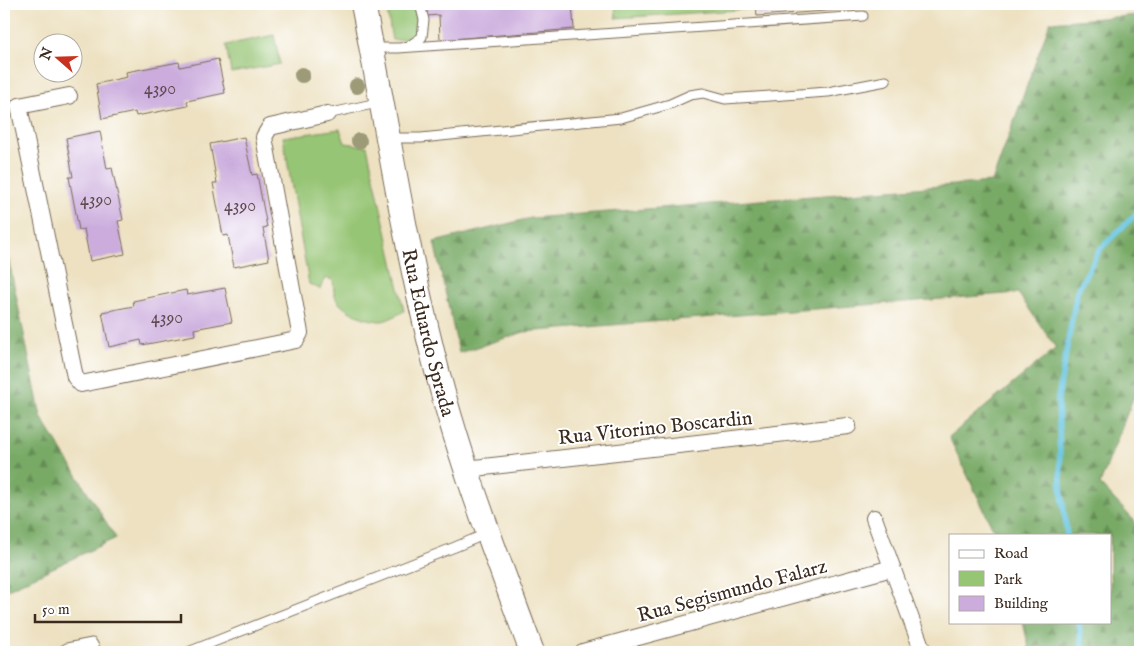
<svg xmlns="http://www.w3.org/2000/svg" width="1144" height="656" viewBox="0 0 1144 656" font-family="'IM FELL English',serif">
  <defs>
    <pattern id="forest-firs" width="22" height="20" patternUnits="userSpaceOnUse" patternTransform="scale(1.25)"><rect width="22" height="20" fill="#78aa66"/><path d="M5 1l3.5 6h-7zM16 11l3.5 6h-7z" fill="#648b53"/></pattern>
  </defs>
  <rect width="100%" height="100%" fill="#fff"/>
  <filter id="ink" filterUnits="userSpaceOnUse"><feTurbulence type="fractalNoise" baseFrequency=".02" numOctaves="2"/><feDisplacementMap in="SourceGraphic" scale="10" xChannelSelector="R" yChannelSelector="G"/><feConvolveMatrix kernelMatrix="1 2 1 2 8 2 1 2 1" color-interpolation-filters="sRGB"/></filter>
  <filter id="wash" filterUnits="userSpaceOnUse"><feTurbulence type="fractalNoise" baseFrequency=".0096" numOctaves="4" result="noise"/><feDisplacementMap in="SourceGraphic" scale="20" xChannelSelector="R" yChannelSelector="G"/><feGaussianBlur stdDeviation="1.12" result="paint"/><feColorMatrix in="noise" values="0 0 0 0 0 0 0 0 0 0 0 0 0 0 0 0 0 1.4 0 .05"/><feComposite in="paint" operator="in"/></filter>
  <g filter="url(#wash)">
    <rect width="100%" height="100%" fill="#ede1c1"/>
    <path fill="#96c574" stroke="#687849" d="M386,4H415C420,29 423,39 392,40Z
      M615,4H753V9L616,18Z
      M274,35L280,64L231,73L226,45Z
      M340,129L345,143L367,146L404,311C397,315 389,320 382,321C367,321 340,311 335,296C333,291 334,285 333,280L325,278L320,289L309,284L283,137Z"/>
    <path fill="url(#forest-firs)" stroke="#5a6a42" d="M1140,15V380L1100,484L1140,527V642L1136,652H1030L1023,622H1110V535H996L949,437L1056,348L1018,293L524,332L459,353L434,242L531,218L992,182L1050,22Z
      M4,237L41,417L116,538L4,591Z"/>
    <g fill="none" stroke-linecap="round" stroke-linejoin="round">
      <path stroke="#64c4e2" stroke-width="5.5" d="M1067,535L1061,487L1058,398L1077,291L1100,249L1140,210
        M1079,622L1083,652"/>
    </g>
    <g id="blocks">
      <path fill="#cbacdd" d="M422,4H572L574,29L440,40L439,15L427,16Z
        M756,4H866L867,8L757,16Z
        M218,59L225,93L187,101L188,106L136,116L135,112L102,119L96,84L127,77L126,72L179,62L180,67Z
        M100,131L107,169L112,168L123,220L118,221L125,254L90,261L84,229L79,230L69,177H73L66,138Z
        M244,137L252,175L257,174L267,227L263,228L269,260L234,267L228,235L223,236L213,183H217L210,144Z
        M225,288L232,322L194,329L195,335L142,345L141,340L109,347L102,312L134,306L133,301L186,290L187,295Z"/>
    </g>
  </g>
  <g filter="url(#ink)">
    <use href="#blocks" fill-opacity="0" stroke="#796a57" stroke-width="1"/>
    <g fill="none" stroke-linecap="round" stroke-linejoin="round">
      <defs>
        <path id="lane" d="M409,46L422,37L424,20L420,4
          M372,48H398L863,16
          M327,114L382,102
          M389,138H421L621,118L670,104L690,95L703,93L725,99L828,92L886,81
          M60,652L67,648L92,643L97,652
          M188,652L455,547L488,533"/>
        <path id="street" d="M69,96L19,106L75,377L81,384L296,340L300,333L264,137L270,127L327,114
          M466,469L848,426
          M874,518L923,652
          M583,652L892,568"/>
        <g id="secondary">
          <path id="s1" d="M363,4C386,120 404,240 433,355C458,457 496,554 532,652"/>
        </g>
      </defs>
      <use href="#lane" stroke="#796a57" stroke-width="11"/>
      <use href="#street" stroke="#796a57" stroke-width="18"/>
      <use href="#secondary" stroke="#796a57" stroke-width="26"/>
      <use href="#lane" stroke="#fff" stroke-width="9"/>
      <use href="#street" stroke="#fff" stroke-width="16"/>
      <use href="#secondary" stroke="#fff" stroke-width="24"/>
    </g>
    <g fill="#9d9a78">
      <circle cx="302" cy="75" r="8"/>
      <circle cx="357" cy="86" r="8"/>
      <circle cx="359" cy="141" r="8"/>
    </g>
  </g>
  <g text-anchor="middle" stroke-width="4" stroke-linejoin="round" paint-order="stroke">
    <g font-size="18" fill="#5f4a4e">
      <text x="160" y="94">4390</text>
      <text x="96" y="205">4390</text>
      <text x="240" y="211">4390</text>
      <text x="167" y="323">4390</text>
    </g>
    <g font-size="20" fill="#3b2a1e" stroke="#fff">
      <text dy="7" stroke="none"><textPath href="#s1" startOffset="335">Rua Eduardo Sprada</textPath></text>
      <text transform="translate(655 427) rotate(-6)" y="7">Rua Vitorino Boscardin</text>
      <text transform="translate(732 590) rotate(-15)" y="7">Rua Segismundo Falarz</text>
    </g>
  </g>
  <rect width="1144" height="656" fill="none" stroke="#fff" stroke-width="20"/>
  <rect x="949" y="534" width="162" height="90" fill="#ffffff" stroke="#b1aaa5"/>
  <rect x="959" y="550" width="25" height="8" fill="#ffffff" stroke="#b1aaa5"/>
  <text x="994" y="558" font-size="15" fill="#3b2a1e">Road</text>
  <rect x="959" y="571" width="25" height="15" fill="#96c574" stroke="#b1aaa5"/>
  <text x="994" y="584" font-size="15" fill="#3b2a1e">Park</text>
  <rect x="959" y="596" width="25" height="15" fill="#cbacdd" stroke="#b1aaa5"/>
  <text x="994" y="608" font-size="15" fill="#3b2a1e">Building</text>
  <g transform="translate(58 58) rotate(290)"><circle r="24" fill="#ffffff" stroke="#b1aaa5"/>
  <path d="M0-4L9 19L0 12L-9 19Z" fill="#c8321e"/>
  <text y="-8" font-size="14" font-weight="bold" text-anchor="middle" fill="#3b2a1e">N</text>
  </g>
  <path d="M35 614v8h146v-8" fill="none" stroke="#3b2a1e" stroke-width="2.5"/>
  <text x="42" y="614" font-size="15" fill="#3b2a1e" stroke="#ffffff" stroke-width="4" paint-order="stroke">50 m</text>
</svg>
